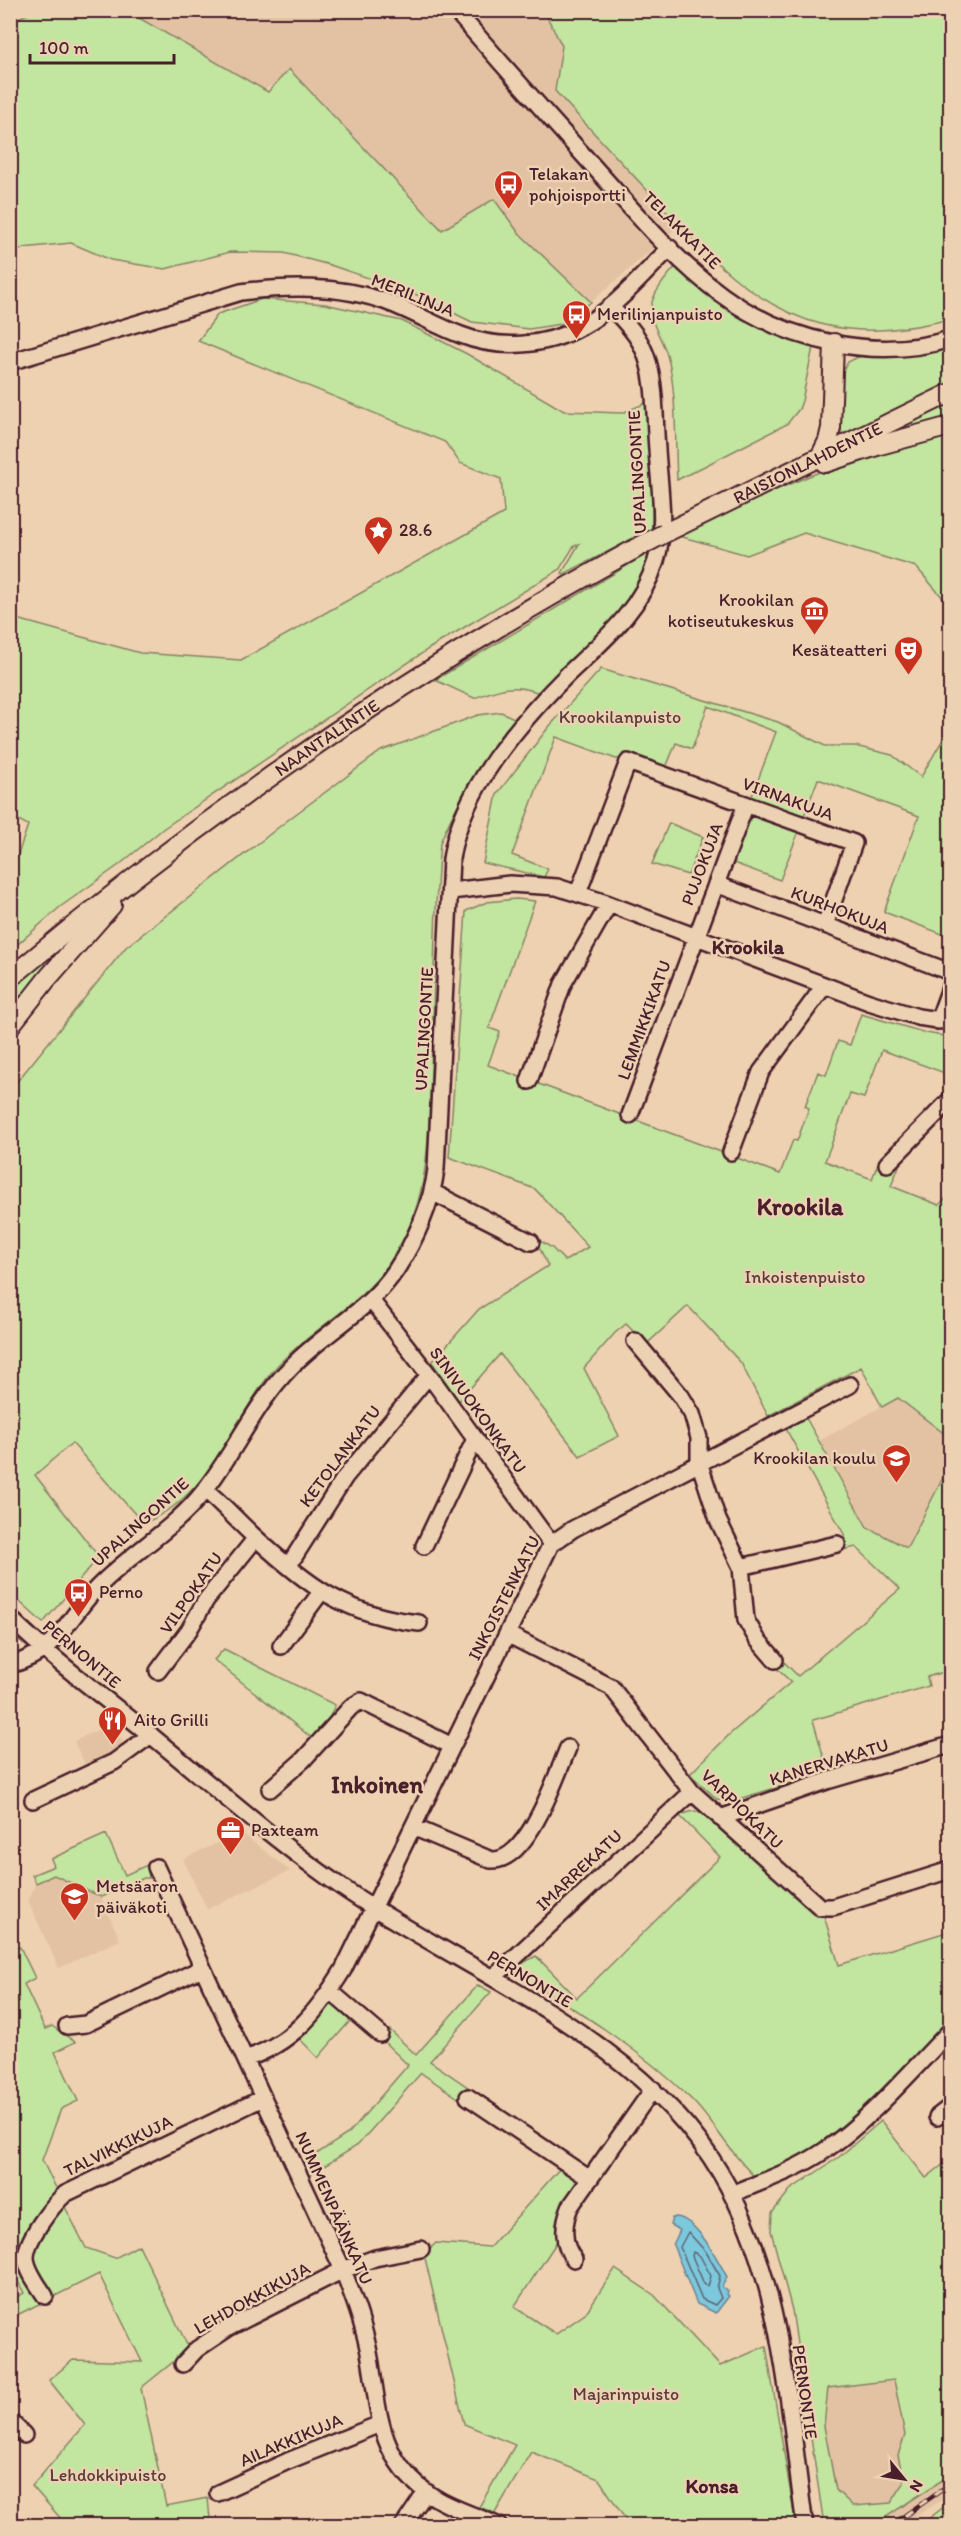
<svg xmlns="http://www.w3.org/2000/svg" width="961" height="2536" viewBox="0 0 961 2536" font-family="Itim,sans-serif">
  <rect width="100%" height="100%" fill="#eed1b0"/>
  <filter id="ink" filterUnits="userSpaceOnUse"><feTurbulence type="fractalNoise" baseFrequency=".0167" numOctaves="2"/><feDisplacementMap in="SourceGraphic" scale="12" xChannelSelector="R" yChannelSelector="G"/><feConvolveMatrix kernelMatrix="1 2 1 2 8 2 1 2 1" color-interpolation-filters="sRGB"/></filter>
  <g filter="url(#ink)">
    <path fill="#e3c2a4" d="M128,11H544L562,46L555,91L680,225L591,302L518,232L494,199L442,231L290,70L265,90Z
      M950,1369V1551L936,1563L867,1527L819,1441Z
      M106,1726L121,1738L123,1745L118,1750L85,1765L74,1741Z
      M241,1832L290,1871L207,1909L183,1859Z
      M54,1875L101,1897L120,1940L59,1968L28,1901L36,1883Z
      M894,2380L905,2435L898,2455L904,2483L891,2503L853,2506L836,2490L824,2426L828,2388Z
      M950,2475V2492L939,2502L902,2525L874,2526Z"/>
    <path fill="#c2e59f" stroke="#868265" stroke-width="1.5" fill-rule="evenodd" d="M37,10L127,11L268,92L289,69L442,230L494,199L518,232L591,302L561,324L529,329L472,322L413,293L330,265L284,253L230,252L165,269L111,260L71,243L23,248L11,256V21Z
      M544,11H950V319C909,329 866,335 824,325C749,307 695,242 645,188C615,156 585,123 555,91L562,46Z
      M675,267C722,308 755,325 813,347L802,401L799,409L787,424L677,480C675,444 677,388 667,355C663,340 649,322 651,307C653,292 666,278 675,267Z
      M262,299L325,304L402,321L467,354L564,411L622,413L646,403L655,481L652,490V529L564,574L562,573L579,544L574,546L559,570L430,648L164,828L119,865L60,907L11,950V875L28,825L11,816L10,617L140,653L241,660L504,513L501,479L460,463L445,442L198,341L218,314Z
      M950,346V386L846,434L838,431L840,376L848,362L864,354L925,353Z
      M950,404V422L875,439Z
      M950,431V606L916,567L804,533L747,555L679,536C742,503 807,475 874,452C899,443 925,438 950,431Z
      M650,552L644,576L625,610L540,693C512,683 500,689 474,698L435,680Z
      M601,669L778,722L825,746H855L892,755L921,777L950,727V937L884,912L919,816L818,779L802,821L750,801L776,732L708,706L692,749L676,743L665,770L625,758L616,759L556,737L512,855L548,869L544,877L483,863L497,794L548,728Z
      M501,712L516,719C486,757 458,798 440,843C433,918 435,995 431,1070C428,1140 431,1202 390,1262C361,1306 312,1328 277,1366C240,1408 222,1466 179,1502C169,1511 156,1517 144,1524L72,1443L35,1475L99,1557L43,1623L11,1594V1089L126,947L293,816L381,751L478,715Z
      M747,809L800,828L780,880L728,861Z
      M669,823L703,837L688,875L652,864Z
      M516,899L535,901L489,1028L500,1032L488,1065L780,1174L793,1140L797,1141L809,1108L805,1106L818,1072L826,1075L838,1041L850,1045L861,1014L926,1033L950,1037V1075L882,1050L864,1098L850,1094L825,1161L872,1179L878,1163L899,1166L891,1186L939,1205L950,1194V1438L898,1398L882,1407L861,1367L768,1416L741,1363L688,1306L649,1342L648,1346L626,1324L615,1333L584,1368L619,1436L580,1456L500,1354L459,1401L432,1362L479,1309L548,1266L540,1249L534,1246L539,1240L552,1248L565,1261L588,1247L535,1189L449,1157L466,911L487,902Z
      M66,939L72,946L11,1017V988Z
      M806,1418L867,1527L907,1548L950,1464V1670L927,1677L929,1686L813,1720L828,1772L732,1801L717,1799L690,1774L730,1734L791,1682L772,1664L779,1657L798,1676L900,1589L856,1547L816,1556L812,1544L845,1536L786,1429Z
      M224,1649L335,1705L328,1721L313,1739L214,1660Z
      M694,1811L709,1816L824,1916L839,1965L950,1931V2020L849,2123L810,2152L755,2177C730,2154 715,2123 691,2099C638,2047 574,2008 510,1970L536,1956L577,1998L720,1857L679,1815Z
      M106,1834L125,1875L147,1865L149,1878H144L101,1897L54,1875L36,1883L32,1875L54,1866L51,1859Z
      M20,1947L35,1978L24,1984L45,2029L52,2026L75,2042L55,2052L78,2101L61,2109L42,2160L57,2190L25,2236L10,2250V1951Z
      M478,1985L491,1992L430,2061L475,2092L467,2104L421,2073L358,2145L307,2177L301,2164L349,2133L408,2065L382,2040L390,2030L416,2055Z
      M333,2004L350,2021L318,2058L298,2037L325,2005Z
      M881,2121L926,2178L950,2159V2475L874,2525H824L792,2310L771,2231L772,2213L790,2190L839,2157ZM894,2380L905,2435L898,2455L904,2483L891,2503L853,2506L836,2490L824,2426L828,2388Z
      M561,2167L581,2180C567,2200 554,2215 558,2240L514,2307L556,2334L585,2314L615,2269L654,2295L720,2366L766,2346L796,2525H629L599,2479L531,2452L495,2513L479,2507L515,2445L464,2424L424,2254L436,2243L490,2247Z
      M63,2203L86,2248L115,2258L139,2245L189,2349L141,2388L166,2506L208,2498L210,2519L197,2526L60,2525L63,2521L32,2486L85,2425L49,2380L73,2360L142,2362L99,2274L11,2318V2300L24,2293L15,2276C35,2254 45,2227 63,2203Z
      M950,2502V2524L921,2525Z"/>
    <path fill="#7cc8dc" stroke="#688495" stroke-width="1.5" d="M676,2217C696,2218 718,2260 727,2277L722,2287L728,2291L727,2294L729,2296L716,2313L697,2304L673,2245L680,2230L670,2225L672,2218Z"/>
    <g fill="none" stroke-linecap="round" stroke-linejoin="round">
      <path stroke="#5e6372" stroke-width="1.5" d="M688,2232L706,2252L720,2276L717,2288L721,2298L715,2305L702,2299L680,2247Z
        M693,2252L700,2256L711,2276L708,2286L704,2284L692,2256Z"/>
      <defs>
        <path id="minor" d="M455,10C501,63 547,115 594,167C634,211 674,260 722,295C785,341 875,362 950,339
          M10,362L241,292C288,286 336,285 381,300C409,309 434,325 461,335C499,350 545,347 581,327C616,308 641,276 670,248
          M716,884L950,972
          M451,891L510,884L557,887L609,904L869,1002L918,1017L950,1022
          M578,893L628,762L854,843L825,925
          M938,1021L950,988
          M529,1081L563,984L609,904
          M630,1115L746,804
          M731,1152L761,1072L824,986
          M887,1164L950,1100
          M432,1192L531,1242
          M371,1300L429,1375L551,1544
          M635,1341L681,1396L692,1414L699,1438V1462L718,1520L741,1567L746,1620L757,1639L775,1660
          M205,1490C223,1504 238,1522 256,1538C307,1585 347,1616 419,1623
          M424,1546L475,1439
          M289,1565L345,1477L429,1375
          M741,1567L837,1544
          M10,1618C54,1661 105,1698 153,1737C215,1788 276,1842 343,1888C468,1973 642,2038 721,2174C783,2279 788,2407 805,2526
          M507,1634L611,1687L692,1792L820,1907H833L950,1870
          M281,1646L321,1592
          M10,1665C57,1652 64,1624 93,1592C127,1555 173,1531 204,1491C235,1452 255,1404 290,1368C323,1333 369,1311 396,1270C415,1241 432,1204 436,1169L451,859C461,790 520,722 568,674C604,640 641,610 656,561C667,524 659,486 657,449C654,416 657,376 642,346C635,331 622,319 611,307
          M158,1671L189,1630L206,1600L256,1538
          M270,1789L303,1760L351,1707L361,1701L452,1746
          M33,1800L114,1762L151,1735
          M720,1818L827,1781L950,1745
          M413,1827L491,1860C528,1863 556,1776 568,1748
          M156,1867L343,2270C354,2299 365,2328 370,2358C379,2410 378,2455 424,2490C445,2507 475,2515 499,2526
          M493,1978L692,1792
          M330,1991L380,2034
          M67,2026L86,2024L202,1968
          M245,2059C293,2043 317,2012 343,1970L551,1544L573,1529L850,1385
          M468,2097L590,2179
          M937,2117L950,2107
          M732,2194C763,2181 796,2170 824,2151C870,2120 911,2071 950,2031
          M574,2259C562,2245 563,2224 570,2207L653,2089
          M45,2296C38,2285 27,2271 26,2258C26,2239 52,2206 65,2194L263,2098
          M183,2364L197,2349L230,2327L343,2270L375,2258L421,2249
          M10,2421L24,2435
          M218,2493L288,2461L380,2424
          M403,2526L426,2492"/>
        <g id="major">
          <path d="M821,455L828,441L831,428L834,343"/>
          <path d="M825,463L880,445L950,426"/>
          <path id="s1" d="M665,533L950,393"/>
          <path id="s2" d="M10,978C204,815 411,671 633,550"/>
          <path d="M10,1026L47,979L112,905"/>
        </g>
      </defs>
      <use href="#minor" stroke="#4a1f2b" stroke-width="20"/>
      <use href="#major" stroke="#4a1f2b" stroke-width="22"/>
      <use href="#minor" stroke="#ecd2b3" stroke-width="15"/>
      <use href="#major" stroke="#ecd2b3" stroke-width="18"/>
      <defs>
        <path id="rail" d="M890,2526L950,2484"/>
      </defs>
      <use href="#rail" stroke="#4a1f2b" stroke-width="5"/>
      <use href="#rail" stroke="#ecd2b3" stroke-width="3" stroke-dasharray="9" stroke-linecap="butt"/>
      <defs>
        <path id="major-bridge" d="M633,550L665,533"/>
      </defs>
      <use href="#major-bridge" stroke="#4a1f2b" stroke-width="22" stroke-linecap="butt"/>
      <use href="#major-bridge" stroke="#ecd2b3" stroke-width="18"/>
    </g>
  </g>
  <defs>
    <symbol id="bus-pin" viewBox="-11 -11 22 30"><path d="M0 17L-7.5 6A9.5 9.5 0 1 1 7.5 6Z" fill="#c8321e" stroke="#ecd2b3"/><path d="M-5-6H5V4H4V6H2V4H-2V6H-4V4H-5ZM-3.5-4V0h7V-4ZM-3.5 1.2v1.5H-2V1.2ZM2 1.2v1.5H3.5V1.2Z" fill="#fff"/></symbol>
    <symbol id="sight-pin" viewBox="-11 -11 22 30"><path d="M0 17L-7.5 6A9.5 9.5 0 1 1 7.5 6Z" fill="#c8321e" stroke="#ecd2b3"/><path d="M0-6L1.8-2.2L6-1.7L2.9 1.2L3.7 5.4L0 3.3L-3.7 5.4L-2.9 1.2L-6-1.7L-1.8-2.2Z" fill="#fff"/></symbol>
    <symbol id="museum-pin" viewBox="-11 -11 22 30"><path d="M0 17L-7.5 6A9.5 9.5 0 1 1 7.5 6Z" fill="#c8321e" stroke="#ecd2b3"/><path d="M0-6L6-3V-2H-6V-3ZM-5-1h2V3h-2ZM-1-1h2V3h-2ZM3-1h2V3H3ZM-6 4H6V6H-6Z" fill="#fff"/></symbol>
    <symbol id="theatre-pin" viewBox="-11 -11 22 30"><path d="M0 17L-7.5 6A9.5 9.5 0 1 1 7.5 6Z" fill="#c8321e" stroke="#ecd2b3"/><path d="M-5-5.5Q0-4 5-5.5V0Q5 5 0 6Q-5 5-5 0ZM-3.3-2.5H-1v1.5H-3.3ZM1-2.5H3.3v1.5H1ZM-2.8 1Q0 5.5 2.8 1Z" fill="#fff"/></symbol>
    <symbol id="school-pin" viewBox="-11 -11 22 30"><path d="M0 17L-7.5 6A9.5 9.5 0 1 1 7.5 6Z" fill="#c8321e" stroke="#ecd2b3"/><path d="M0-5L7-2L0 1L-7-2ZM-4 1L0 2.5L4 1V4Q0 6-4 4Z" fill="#fff"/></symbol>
    <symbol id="restaurant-pin" viewBox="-11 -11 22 30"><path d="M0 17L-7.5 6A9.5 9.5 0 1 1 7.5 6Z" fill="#c8321e" stroke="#ecd2b3"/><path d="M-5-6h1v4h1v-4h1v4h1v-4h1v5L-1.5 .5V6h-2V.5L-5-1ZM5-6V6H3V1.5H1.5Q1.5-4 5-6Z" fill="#fff"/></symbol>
    <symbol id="office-pin" viewBox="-11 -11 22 30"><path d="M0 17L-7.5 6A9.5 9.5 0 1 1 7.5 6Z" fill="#c8321e" stroke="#ecd2b3"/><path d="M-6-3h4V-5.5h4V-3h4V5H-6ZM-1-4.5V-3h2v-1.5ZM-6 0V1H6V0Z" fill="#fff"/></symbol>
  </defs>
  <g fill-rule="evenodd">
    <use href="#bus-pin" x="492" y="168" width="33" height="45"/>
    <use href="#bus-pin" x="560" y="298" width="33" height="45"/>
    <use href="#sight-pin" x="362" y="514" width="33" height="45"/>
    <use href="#museum-pin" x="798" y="594" width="33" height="45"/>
    <use href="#theatre-pin" x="892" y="634" width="33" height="45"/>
    <use href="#school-pin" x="880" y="1442" width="33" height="45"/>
    <use href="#bus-pin" x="62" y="1576" width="33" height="45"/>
    <use href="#restaurant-pin" x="96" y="1704" width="33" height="45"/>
    <use href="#office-pin" x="214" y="1814" width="33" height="45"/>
    <use href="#school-pin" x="58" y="1880" width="33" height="45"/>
  </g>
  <g text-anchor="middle" stroke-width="5" stroke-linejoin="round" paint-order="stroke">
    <g font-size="18" fill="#4a1f2b" stroke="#ecd2b3" text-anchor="start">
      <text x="529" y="180">Telakan<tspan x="529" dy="21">pohjoisportti</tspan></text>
      <text x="597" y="320">Merilinjanpuisto</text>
      <text x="399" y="536">28.6</text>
      <text x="794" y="606" text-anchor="end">Krookilan<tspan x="794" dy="21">kotiseutukeskus</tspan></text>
      <text x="887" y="656" text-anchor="end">Kesäteatteri</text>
      <text x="876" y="1464" text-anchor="end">Krookilan koulu</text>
      <text x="99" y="1598">Perno</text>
      <text x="134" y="1726">Aito Grilli</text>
      <text x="251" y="1836">Paxteam</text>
      <text x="96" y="1892">Metsäaron<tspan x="96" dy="21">päiväkoti</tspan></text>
    </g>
    <g font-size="18" fill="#4a1f2b" stroke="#ecd2b3">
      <text transform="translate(682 230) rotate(45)" y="6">TELAKKATIE</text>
      <text transform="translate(413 295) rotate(22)" y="6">MERILINJA</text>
      <text dy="6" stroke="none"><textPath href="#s1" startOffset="159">RAISIONLAHDENTIE</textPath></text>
      <text transform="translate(637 472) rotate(-93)" y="6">UPALINGONTIE</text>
      <text dy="6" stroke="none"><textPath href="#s2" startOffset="398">NAANTALINTIE</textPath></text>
      <text transform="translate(788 799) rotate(20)" y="6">VIRNAKUJA</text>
      <text transform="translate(702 864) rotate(-69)" y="6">PUJOKUJA</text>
      <text transform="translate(840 910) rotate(21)" y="6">KURHOKUJA</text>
      <text transform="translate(644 1020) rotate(-70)" y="6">LEMMIKKIKATU</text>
      <text transform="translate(424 1029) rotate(-87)" y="6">UPALINGONTIE</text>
      <text transform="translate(478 1410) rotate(54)" y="6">SINIVUOKONKATU</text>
      <text transform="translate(340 1456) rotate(-53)" y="6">KETOLANKATU</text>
      <text transform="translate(140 1522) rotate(-42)" y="6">UPALINGONTIE</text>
      <text transform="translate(191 1593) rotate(-55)" y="6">VILPOKATU</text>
      <text transform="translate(504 1598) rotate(-63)" y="6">INKOISTENKATU</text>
      <text transform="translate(82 1654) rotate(40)" y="6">PERNONTIE</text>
      <text transform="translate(829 1762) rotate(-17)" y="6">KANERVAKATU</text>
      <text transform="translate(742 1809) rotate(44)" y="6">VARPIOKATU</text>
      <text transform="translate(579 1870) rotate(-43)" y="6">IMARREKATU</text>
      <text transform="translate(530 1979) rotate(31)" y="6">PERNONTIE</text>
      <text transform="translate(118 2146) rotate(-26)" y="6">TALVIKKIKUJA</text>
      <text transform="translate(334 2208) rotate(66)" y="6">NUMMENPÄÄNKATU</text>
      <text transform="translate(252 2298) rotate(-29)" y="6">LEHDOKKIKUJA</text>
      <text transform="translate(805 2392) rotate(82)" y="6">PERNONTIE</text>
      <text transform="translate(291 2440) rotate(-23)" y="6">AILAKKIKUJA</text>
    </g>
    <g font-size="18" fill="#5c3d3c" stroke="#ecd2b3">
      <text x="620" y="723">Krookilanpuisto</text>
      <text x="805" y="1283">Inkoistenpuisto</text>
      <text x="626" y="2400">Majarinpuisto</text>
      <text x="108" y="2481">Lehdokkipuisto</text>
    </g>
    <g font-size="20" font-weight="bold" fill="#4a1f2b" stroke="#ecd2b3">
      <text x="748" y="954">Krookila</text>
      <text x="712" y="2493">Konsa</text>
    </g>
    <g font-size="24" font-weight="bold" fill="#4a1f2b" stroke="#ecd2b3">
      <text x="800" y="1215">Krookila</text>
      <text x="377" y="1793">Inkoinen</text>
    </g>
  </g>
  <rect width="961" height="2536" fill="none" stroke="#ecd2b3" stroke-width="36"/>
  <rect x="18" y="18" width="925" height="2500" fill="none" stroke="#4a1f2b" stroke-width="2" filter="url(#ink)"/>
  <g transform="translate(904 2479) rotate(120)" stroke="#ecd2b3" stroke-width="4.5" paint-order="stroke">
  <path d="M0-4.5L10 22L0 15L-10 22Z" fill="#4a1f2b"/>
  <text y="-9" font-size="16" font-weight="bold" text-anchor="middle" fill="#4a1f2b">N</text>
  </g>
  <path d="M30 54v9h144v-9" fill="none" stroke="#4a1f2b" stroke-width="3"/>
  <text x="39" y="54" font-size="18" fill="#4a1f2b" stroke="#ecd2b3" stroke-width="4.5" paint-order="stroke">100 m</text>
</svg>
